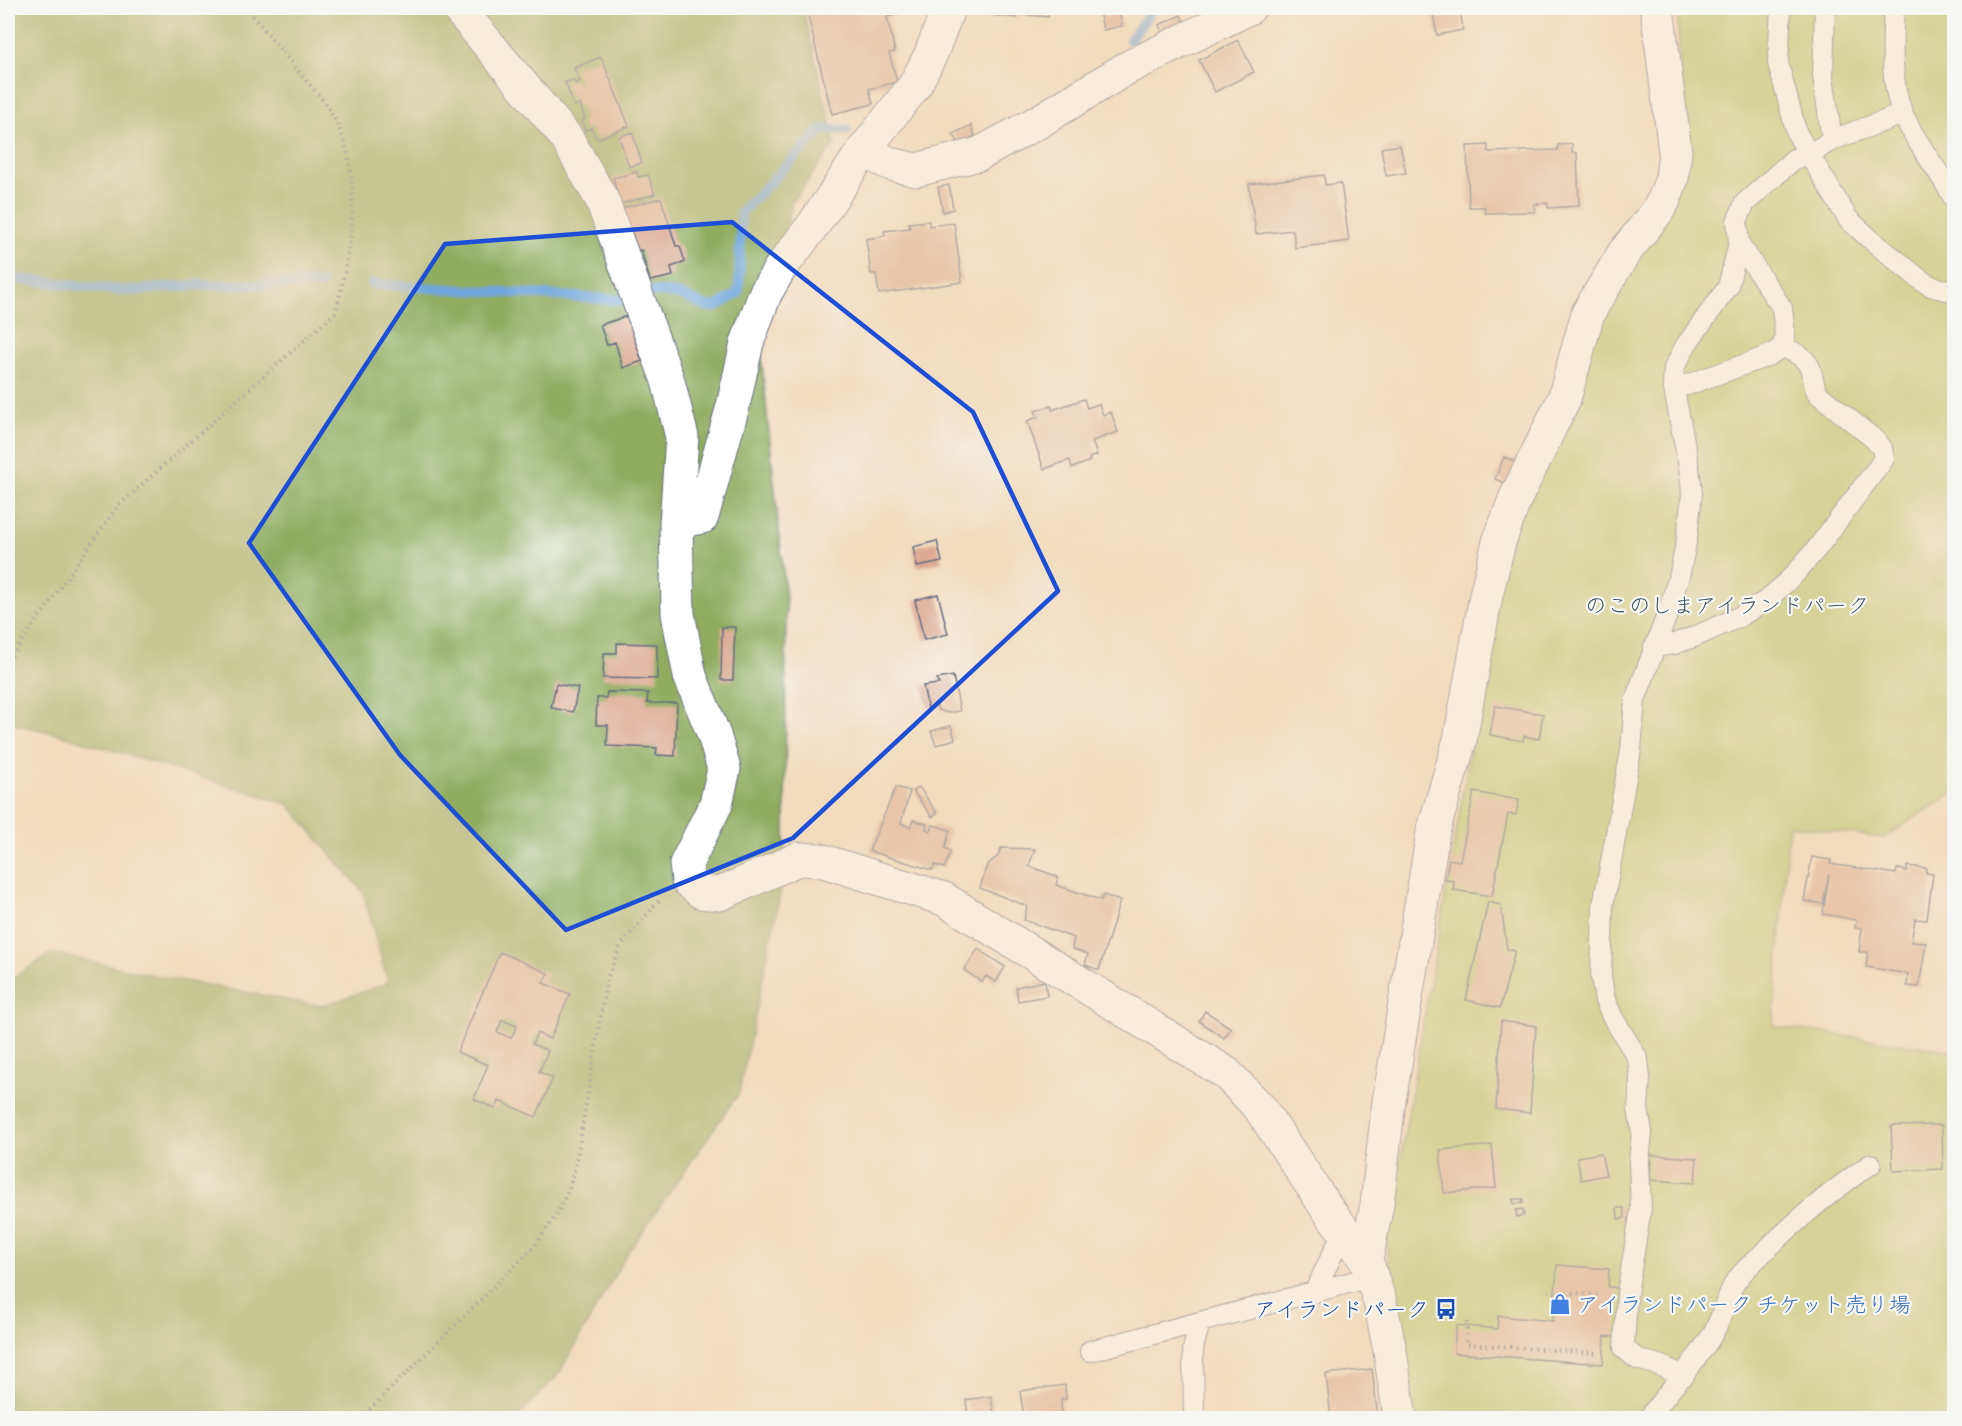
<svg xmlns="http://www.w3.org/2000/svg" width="1962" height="1426" viewBox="0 0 1962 1426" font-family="'Patrick Hand','Klee One',sans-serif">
  <rect width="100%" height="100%" fill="#f6f6f2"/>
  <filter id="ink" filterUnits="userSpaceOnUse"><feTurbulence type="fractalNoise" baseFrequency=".0167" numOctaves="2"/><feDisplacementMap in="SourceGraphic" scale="12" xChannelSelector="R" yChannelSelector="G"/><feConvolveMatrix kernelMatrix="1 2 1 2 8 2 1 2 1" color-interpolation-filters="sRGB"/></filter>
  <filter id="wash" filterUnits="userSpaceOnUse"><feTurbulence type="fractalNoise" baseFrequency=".008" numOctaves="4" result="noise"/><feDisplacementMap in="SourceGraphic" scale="24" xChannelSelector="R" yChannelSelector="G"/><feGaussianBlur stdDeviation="1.35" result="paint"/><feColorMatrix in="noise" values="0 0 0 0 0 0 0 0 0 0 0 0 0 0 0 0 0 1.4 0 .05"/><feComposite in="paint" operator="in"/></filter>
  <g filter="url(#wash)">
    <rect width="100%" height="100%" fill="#f3dcbe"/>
    <path fill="#b4c86b" stroke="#687c64" stroke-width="1.5" d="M1677,8H1954V792L1883,838L1789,825L1773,1026L1954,1051V1418H1411L1386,1244L1501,567L1591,325L1684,146Z"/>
    <path fill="#8fac5f" stroke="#556e5e" stroke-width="1.5" d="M8,8H803L835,143L792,202L760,344L786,600L785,871L739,1093L628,1252L558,1375L516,1418H8V981L52,953L163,977L321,1006L388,983L363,892L288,804L59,734L8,723Z"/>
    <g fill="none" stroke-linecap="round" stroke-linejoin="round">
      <path stroke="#6ea5dc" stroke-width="10" d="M1130,40L1153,8
        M8,278L128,291L195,285L321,284
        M372,284L622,300
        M650,292H664L683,296L705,306L716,307L738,293L739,286L741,212L822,129L847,130"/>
    </g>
    <g id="blocks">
      <path fill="#ddab93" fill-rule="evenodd" d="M806,8H921L887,17L895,52L889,53L897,82L869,89L873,104L832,114Z
        M991,8H1049L1048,17L1018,14L1017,18L990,15Z
        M1432,8H1460L1463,30L1437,35Z
        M1119,10L1122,26L1103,30L1100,15Z
        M1181,15L1187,29L1165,39L1159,25Z
        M1238,40L1254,72L1215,92L1199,60Z
        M601,57L629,126L597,139L591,128L585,131L582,120L585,119L580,104L574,106L565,82L574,80L576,84L580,82L574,68Z
        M971,125L975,136L959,143L953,134Z
        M632,132L642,163L629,167L619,137Z
        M1572,144V153H1577L1579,206L1548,208V203L1534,204L1535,212L1485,213V207H1469L1467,146L1488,145V152L1558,150V145Z
        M1400,145L1406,173L1386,176L1381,148Z
        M637,172L638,177L648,175L655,194L620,204L613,178Z
        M1324,175L1325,185L1341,183L1349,241L1295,248L1293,230L1256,234L1249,184Z
        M949,185L953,209L943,212L938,187Z
        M661,198L676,246H680L685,262L671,267L673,276L650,281L641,250L635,251L623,208Z
        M929,221V226L954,223L962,282L879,294L876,274H871L866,239L885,236L884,231L910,228L909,223Z
        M627,316L642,361L623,368L615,342L607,345L600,325Z
        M1084,399L1087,408L1099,404L1103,415L1111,412L1118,432L1092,441L1097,455L1089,458L1090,461L1072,468L1070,460L1044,469L1027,421L1038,417L1035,411L1051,406L1052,410Z
        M1504,457L1523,465L1513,487L1495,479Z
        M937,541L942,562L917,567L913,547Z
        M938,594L948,634L924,640L915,600Z
        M722,627H735L733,680H721Z
        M617,643L657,644V679L603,678L604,653H617Z
        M953,676L960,711L948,713L938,710L937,706L928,708L923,686L939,684L937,679Z
        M556,684L578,688L573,712L551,708Z
        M607,692L648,693L647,703H677L675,756L656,755L657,748L607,746L608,725H596L597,698H606Z
        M1495,706L1543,714L1539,739L1524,736L1523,741L1490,735Z
        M951,726L955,739L936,745L931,731Z
        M896,787L910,791L901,823L910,827L913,820L927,824L926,829L931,831L933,825L950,830L945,848L951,851L944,868L935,865L932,870L869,851Z
        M919,787L937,813L932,817L913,791Z
        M1474,792L1519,800L1516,815L1508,814L1492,896L1453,890L1454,881L1445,880L1449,859L1460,861Z
        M1001,848L1035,849L1029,866L1058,877L1056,885L1101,900L1104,895L1120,901L1099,970L1085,965L1088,954L1072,949L1074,938L1024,920L1027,906L980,888L987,865L998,856Z
        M1812,857L1831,860L1830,864L1896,874L1897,869L1907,871V866L1926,868V873L1933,874L1927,920L1915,919L1911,942L1926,943L1919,987L1907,986L1908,974L1866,967L1868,952H1859L1862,928H1855L1856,920L1823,914L1829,874L1823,904L1804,901Z
        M1488,902L1501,905L1507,949L1515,951L1500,1008L1466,1000Z
        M978,949L1005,967L996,982L986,976L982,982L964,970Z
        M500,952L548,973L543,983L570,994L550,1039L537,1033L532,1044L548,1051L539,1072L553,1078L536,1117L499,1101L496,1109L474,1099L488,1065L457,1052ZM502,1020L517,1026L511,1038L497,1032Z
        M1045,981L1047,996L1018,1001L1016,987Z
        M1205,1011L1231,1028L1224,1038L1199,1021Z
        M1501,1021L1536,1026L1530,1113L1496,1109Z
        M1942,1125L1943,1169L1893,1171L1891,1126Z
        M1492,1145L1496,1188L1444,1193L1440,1150Z
        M1601,1153L1606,1175L1581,1180L1577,1157Z
        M1651,1155L1697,1158L1695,1183L1650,1180Z
        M1513,1199H1523V1203L1514,1204Z
        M1617,1208H1624L1625,1218L1618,1219Z
        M1523,1209L1524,1215L1517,1217L1516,1210Z
        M1557,1265L1609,1269L1608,1287L1619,1288L1615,1337L1605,1336L1603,1364L1454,1353L1456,1325L1497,1329L1498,1316L1553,1321Z
        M1372,1369L1378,1418H1331L1326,1374Z
        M1065,1385L1066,1399H1061L1062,1418H1024L1020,1391Z
        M991,1396L994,1415L968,1418L966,1400Z"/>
    </g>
  </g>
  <g filter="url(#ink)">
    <use href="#blocks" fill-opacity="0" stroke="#676c80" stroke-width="1.5"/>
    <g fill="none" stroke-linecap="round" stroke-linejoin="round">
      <defs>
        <path id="lane" d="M1781,8L1778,63L1797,134L1848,219L1870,239L1922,281L1933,287L1946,290L1954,288
          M1825,8L1823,76L1832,140
          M1894,8C1892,40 1890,84 1903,114C1916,144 1939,170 1954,199
          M1673,384L1687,385L1768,356L1783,347L1785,336L1782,308L1739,243
          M1654,647L1674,644L1694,637L1739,617L1767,600L1792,577L1818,547L1884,459L1882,448L1874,439L1818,394C1813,386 1814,379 1811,371C1808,358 1794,352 1783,347
          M1314,1293L1344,1230
          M1090,1351L1371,1277
          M1684,1376L1659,1365L1637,1359L1624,1348L1627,1294L1641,1209L1639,1161L1642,1132L1638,1109L1640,1078L1638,1059L1612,1016L1605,1000L1601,977L1603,906L1631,750L1635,700L1667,615L1680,573L1687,538L1692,493L1689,467L1673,384L1674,368L1686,345L1728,287L1739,243L1737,221L1745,203L1794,159L1810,154L1832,140L1903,114
          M1194,1418L1193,1349L1200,1322
          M1649,1418C1669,1389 1694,1365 1712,1335C1722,1319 1725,1300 1734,1284C1741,1272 1755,1261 1765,1251C1798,1219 1832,1190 1871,1164"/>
        <path id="street" d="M458,8L566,137L602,200L668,381L682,437L676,523L678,614L690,676L714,735L724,769L716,804L686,864L688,881L701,892L720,894L798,859L820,860L944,899L1226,1073L1260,1108L1326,1207L1366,1260L1380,1302L1390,1351L1400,1418
          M863,151L891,164L916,170L979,154L1038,122L1127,68L1249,8
          M676,523L702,517L733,406L747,343L765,294L779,270L814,224L863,151L915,85L930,56L946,15L947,8
          M1366,1260L1377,1204L1389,1101L1433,832L1460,740L1486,595L1499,542L1515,499L1564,399L1588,313L1624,253L1656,213L1664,200L1672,178L1675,151L1657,8"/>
      </defs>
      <use href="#lane" stroke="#676c80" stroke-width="22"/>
      <use href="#street" stroke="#676c80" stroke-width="35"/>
      <path stroke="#676c80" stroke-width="4" stroke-dasharray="1.5 4.5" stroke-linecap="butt" d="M8,661L117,507L336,312C352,243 368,166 325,103C317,92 307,82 298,71C281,50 263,29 246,8
        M1548,1291L1601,1295
        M1467,1322L1466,1344L1597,1353
        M361,1418L533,1248L557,1214L570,1186L577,1158L607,978L621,945L660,899"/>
      <use href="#lane" stroke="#fff" stroke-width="20"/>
      <use href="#street" stroke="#fff" stroke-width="33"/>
    </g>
  </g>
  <path d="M0 0H1962V1426H0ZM732,222L973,412L1058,591L793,838L566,930L400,755L249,543L445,244Z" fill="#f3dcbe" fill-opacity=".55" fill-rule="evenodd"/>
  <path fill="none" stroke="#1d4ed8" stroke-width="4.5" stroke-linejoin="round" d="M732,222L973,412L1058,591L793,838L566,930L400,755L249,543L445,244Z"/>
  <defs>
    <symbol id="shop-bare" viewBox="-9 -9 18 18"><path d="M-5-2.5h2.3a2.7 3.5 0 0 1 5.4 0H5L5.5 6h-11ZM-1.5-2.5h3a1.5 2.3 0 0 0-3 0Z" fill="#3f7fe0" stroke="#f6f6f2" stroke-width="2.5" paint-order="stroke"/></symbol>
    <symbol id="bus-bare" viewBox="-9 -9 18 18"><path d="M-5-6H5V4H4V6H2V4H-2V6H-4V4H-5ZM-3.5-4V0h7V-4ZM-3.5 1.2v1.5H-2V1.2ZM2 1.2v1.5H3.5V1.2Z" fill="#1a4fb4" stroke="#f6f6f2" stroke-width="2.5" paint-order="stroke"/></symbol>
  </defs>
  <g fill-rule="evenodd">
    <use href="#shop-bare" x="1545" y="1289" width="30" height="30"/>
    <use href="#bus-bare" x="1431" y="1294" width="30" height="30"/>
  </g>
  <g text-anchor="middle" stroke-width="4.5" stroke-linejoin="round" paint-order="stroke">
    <g font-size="22" fill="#415561" stroke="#f6f6f2">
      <text x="1727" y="613">のこのしまアイランドパーク</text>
    </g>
    <g font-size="22" fill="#366cbe" stroke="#f6f6f2" text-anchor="start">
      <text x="1577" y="1312">アイランドパーク チケット売り場</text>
    </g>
    <g font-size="22" fill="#164399" stroke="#f6f6f2" text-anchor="end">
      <text x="1429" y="1317">アイランドパーク</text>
    </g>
  </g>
  <rect width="1962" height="1426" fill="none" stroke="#f6f6f2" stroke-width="30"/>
</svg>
